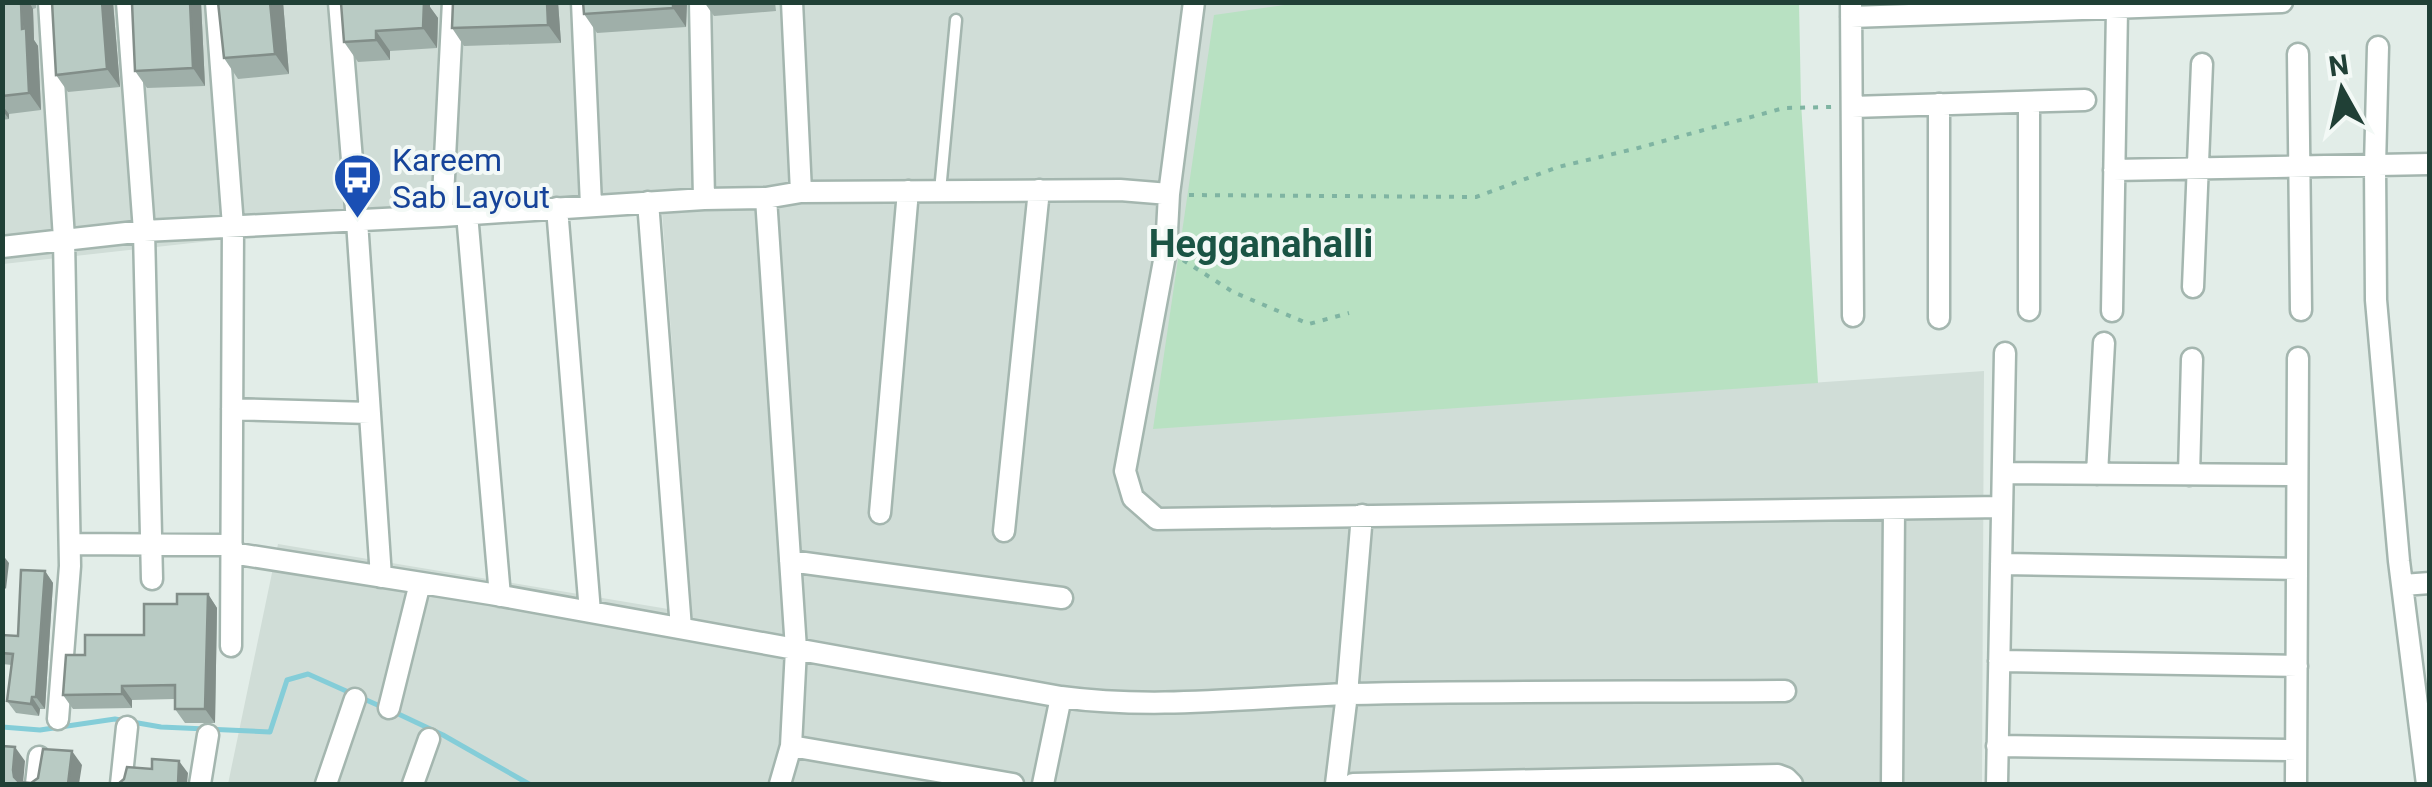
<svg xmlns="http://www.w3.org/2000/svg" width="2432" height="787" viewBox="0 0 2432 787" font-family="Roboto,sans-serif">
  <rect width="100%" height="100%" fill="#e2ede8"/>
  <path fill="#d0ddd7" d="M2,3H1299L1288,5L1154,428L1984,371L1982,784H228L278,544L692,613L662,212L246,237L3,264Z"/>
  <path fill="#b8e1c2" d="M1299,3H1799L1801,102L1818,383L1153,429L1214,15Z"/>
  <g fill="none" stroke-linecap="round" stroke-linejoin="round">
    <path stroke="#84cdd8" stroke-width="5" d="M392,711L443,735L529,784
      M2,727L40,730L115,719L161,727L270,732L287,680L308,674L382,707"/>
    <defs>
      <path id="service" d="M940,191L956,20"/>
      <path id="minor" d="M49,2L64,239L70,566L58,719
        M127,2L144,231L152,579
        M216,2L233,226L231,646
        M339,2L357,221L381,577
        M582,2L591,205
        M700,2L704,199
        M792,2L801,192
        M1851,2L1853,316
        M1851,17L2282,2
        M2378,47L2375,166L2376,300L2399,561L2427,784
        M2298,54L2301,310
        M1939,104V318
        M1852,107L2085,100
        M2114,170L2430,164
        M1169,194L1194,2
        M766,198L796,649L791,746L780,784
        M648,202L681,628
        M557,208L590,612
        M467,214L500,596
        M442,216L453,2
        M2,247L144,231L442,216L704,199L766,198L801,192L1120,190L1169,194L1166,250L1125,471L1133,498L1157,519L2002,507
        M2193,287L2202,64
        M2029,310V102
        M2112,311L2117,9
        M232,409L370,413
        M2003,473L2297,475
        M2097,474L2104,343
        M2189,475L2192,359
        M880,513L908,191
        M1004,531L1039,190
        M70,544L232,545
        M232,553L491,594L1061,697C1157,710 1253,697 1350,694C1495,691 1640,692 1785,691
        M790,561L1062,598
        M2001,564L2297,569
        M2403,585L2430,583
        M1999,661L2297,666
        M389,708L420,583
        M791,746L1013,784
        M1997,746L2296,750
        M36,784L39,757
        M121,784L127,727
        M200,784L208,735
        M326,784L355,699
        M413,784L429,739
        M1043,784L1061,697
        M1336,784L1347,694L1362,515
        M1353,784L1778,775L1786,778L1792,784
        M1892,784L1894,509
        M1997,784L2005,353
        M2296,784L2298,358"/>
    </defs>
    <use href="#service" stroke="#a4b6af" stroke-width="15"/>
    <use href="#minor" stroke="#a4b6af" stroke-width="25"/>
    <path stroke="#7fb4a2" stroke-width="4" stroke-dasharray="5 8" stroke-linecap="butt" d="M1189,195L1476,197L1558,167L1638,148L1784,108L1832,107
      M1183,260L1233,292L1309,324L1349,313"/>
    <use href="#service" stroke="#fff" stroke-width="10"/>
    <use href="#minor" stroke="#fff" stroke-width="20"/>
  </g>
  <path fill="#9fafa9" d="M2,2H36V8L33,9L34,40L38,46L41,110L9,114V119L2,120Z
    M52,2H113L120,87L68,92L56,75Z
    M134,2H201L205,86L147,88L135,71Z
    M283,2L289,74L238,79L224,58Z
    M453,2H558L561,43L464,46L452,28Z
    M687,2L686,27L597,33L584,14Z
    M704,2H775L776,11L714,16Z
    M430,7L438,18L437,48L390,51V60L358,62L344,42Z
    M45,571L53,583L45,709H40L39,716L16,713L7,701L12,665L2,664V635L18,636Z
    M208,594L217,608L215,723H185L175,709V699L132,700V708L73,709L63,695L85,655L144,635L177,604Z"/>
  <path fill="#828e89" d="M21,2H29L33,9L34,40L38,46L41,110L29,93Z
    M102,2H113L120,87L107,69Z
    M190,2H201L205,86L193,68Z
    M270,2H283L289,74L275,54Z
    M419,2H430V7L438,18L437,48L423,28Z
    M547,2H558L561,43L548,25Z
    M673,2H687L686,27L673,8Z
    M376,31L390,51V60L376,40Z
    M2,105L9,114V119L2,110Z
    M2,554L9,563L6,589L2,585Z
    M45,571L53,583L45,709L36,697Z
    M208,594L217,608L215,723L205,709Z
    M122,686L132,700V708L122,694Z
    M32,697L40,709L39,716L31,704Z
    M15,747L25,761L23,784L14,777L13,770Z
    M72,751L82,765L79,784H68Z
    M179,761L188,773L187,784H178Z"/>
  <path fill="#b9cbc4" stroke="#828e89" stroke-width="2.5" d="M2,2H21L22,29L26,28L29,93L2,96Z
    M52,2H102L107,69L56,75Z
    M190,2L193,68L135,71L132,3Z
    M218,2H270L275,54L224,58Z
    M364,2H424L423,28L376,31V40L344,42L341,3Z
    M453,2H547L548,25L452,28Z
    M583,2H673V8L584,14Z
    M21,570L45,571L36,697H32L31,704L7,701L13,654L2,653V635L18,636Z
    M177,594H208L205,709H175V685L122,686V694L63,695L66,655H85V635H144V604H177Z
    M2,746L15,747L13,770L14,777L19,782L31,783L38,778L43,749L72,751L68,784H2Z
    M152,759L179,761L178,784H118L124,779L127,767L152,769Z"/>
  <defs>
    <symbol id="bus-pin" viewBox="-11 -11 22 30"><path d="M0 17L-7.5 6A9.5 9.5 0 1 1 7.5 6Z" fill="#1a4fb4" stroke="#f3f9f6"/><path d="M-5-6H5V4H4V6H2V4H-2V6H-4V4H-5ZM-3.5-4V0h7V-4ZM-3.5 1.2v1.5H-2V1.2ZM2 1.2v1.5H3.5V1.2Z" fill="#fff"/></symbol>
  </defs>
  <g fill-rule="evenodd">
    <use href="#bus-pin" x="330" y="150" width="55" height="75"/>
  </g>
  <g text-anchor="middle" stroke-width="8" stroke-linejoin="round" paint-order="stroke">
    <g font-size="32" fill="#164399" stroke="#f3f9f6" text-anchor="start">
      <text x="392" y="171">Kareem<tspan x="392" dy="37">Sab Layout</tspan></text>
    </g>
    <g font-size="38" font-weight="bold" fill="#1a5444" stroke="#f3f9f6">
      <text x="1261" y="257">Hegganahalli</text>
    </g>
  </g>
  <rect width="2432" height="787" fill="none" stroke="#204036" stroke-width="10"/>
  <g transform="translate(2342 90) rotate(352)" stroke="#f3f9f6" stroke-width="8" paint-order="stroke">
  <path d="M0-8L18 38L0 25L-18 38Z" fill="#204036"/>
  <text y="-15" font-size="28" font-weight="bold" text-anchor="middle" fill="#204036">N</text>
  </g>
</svg>
